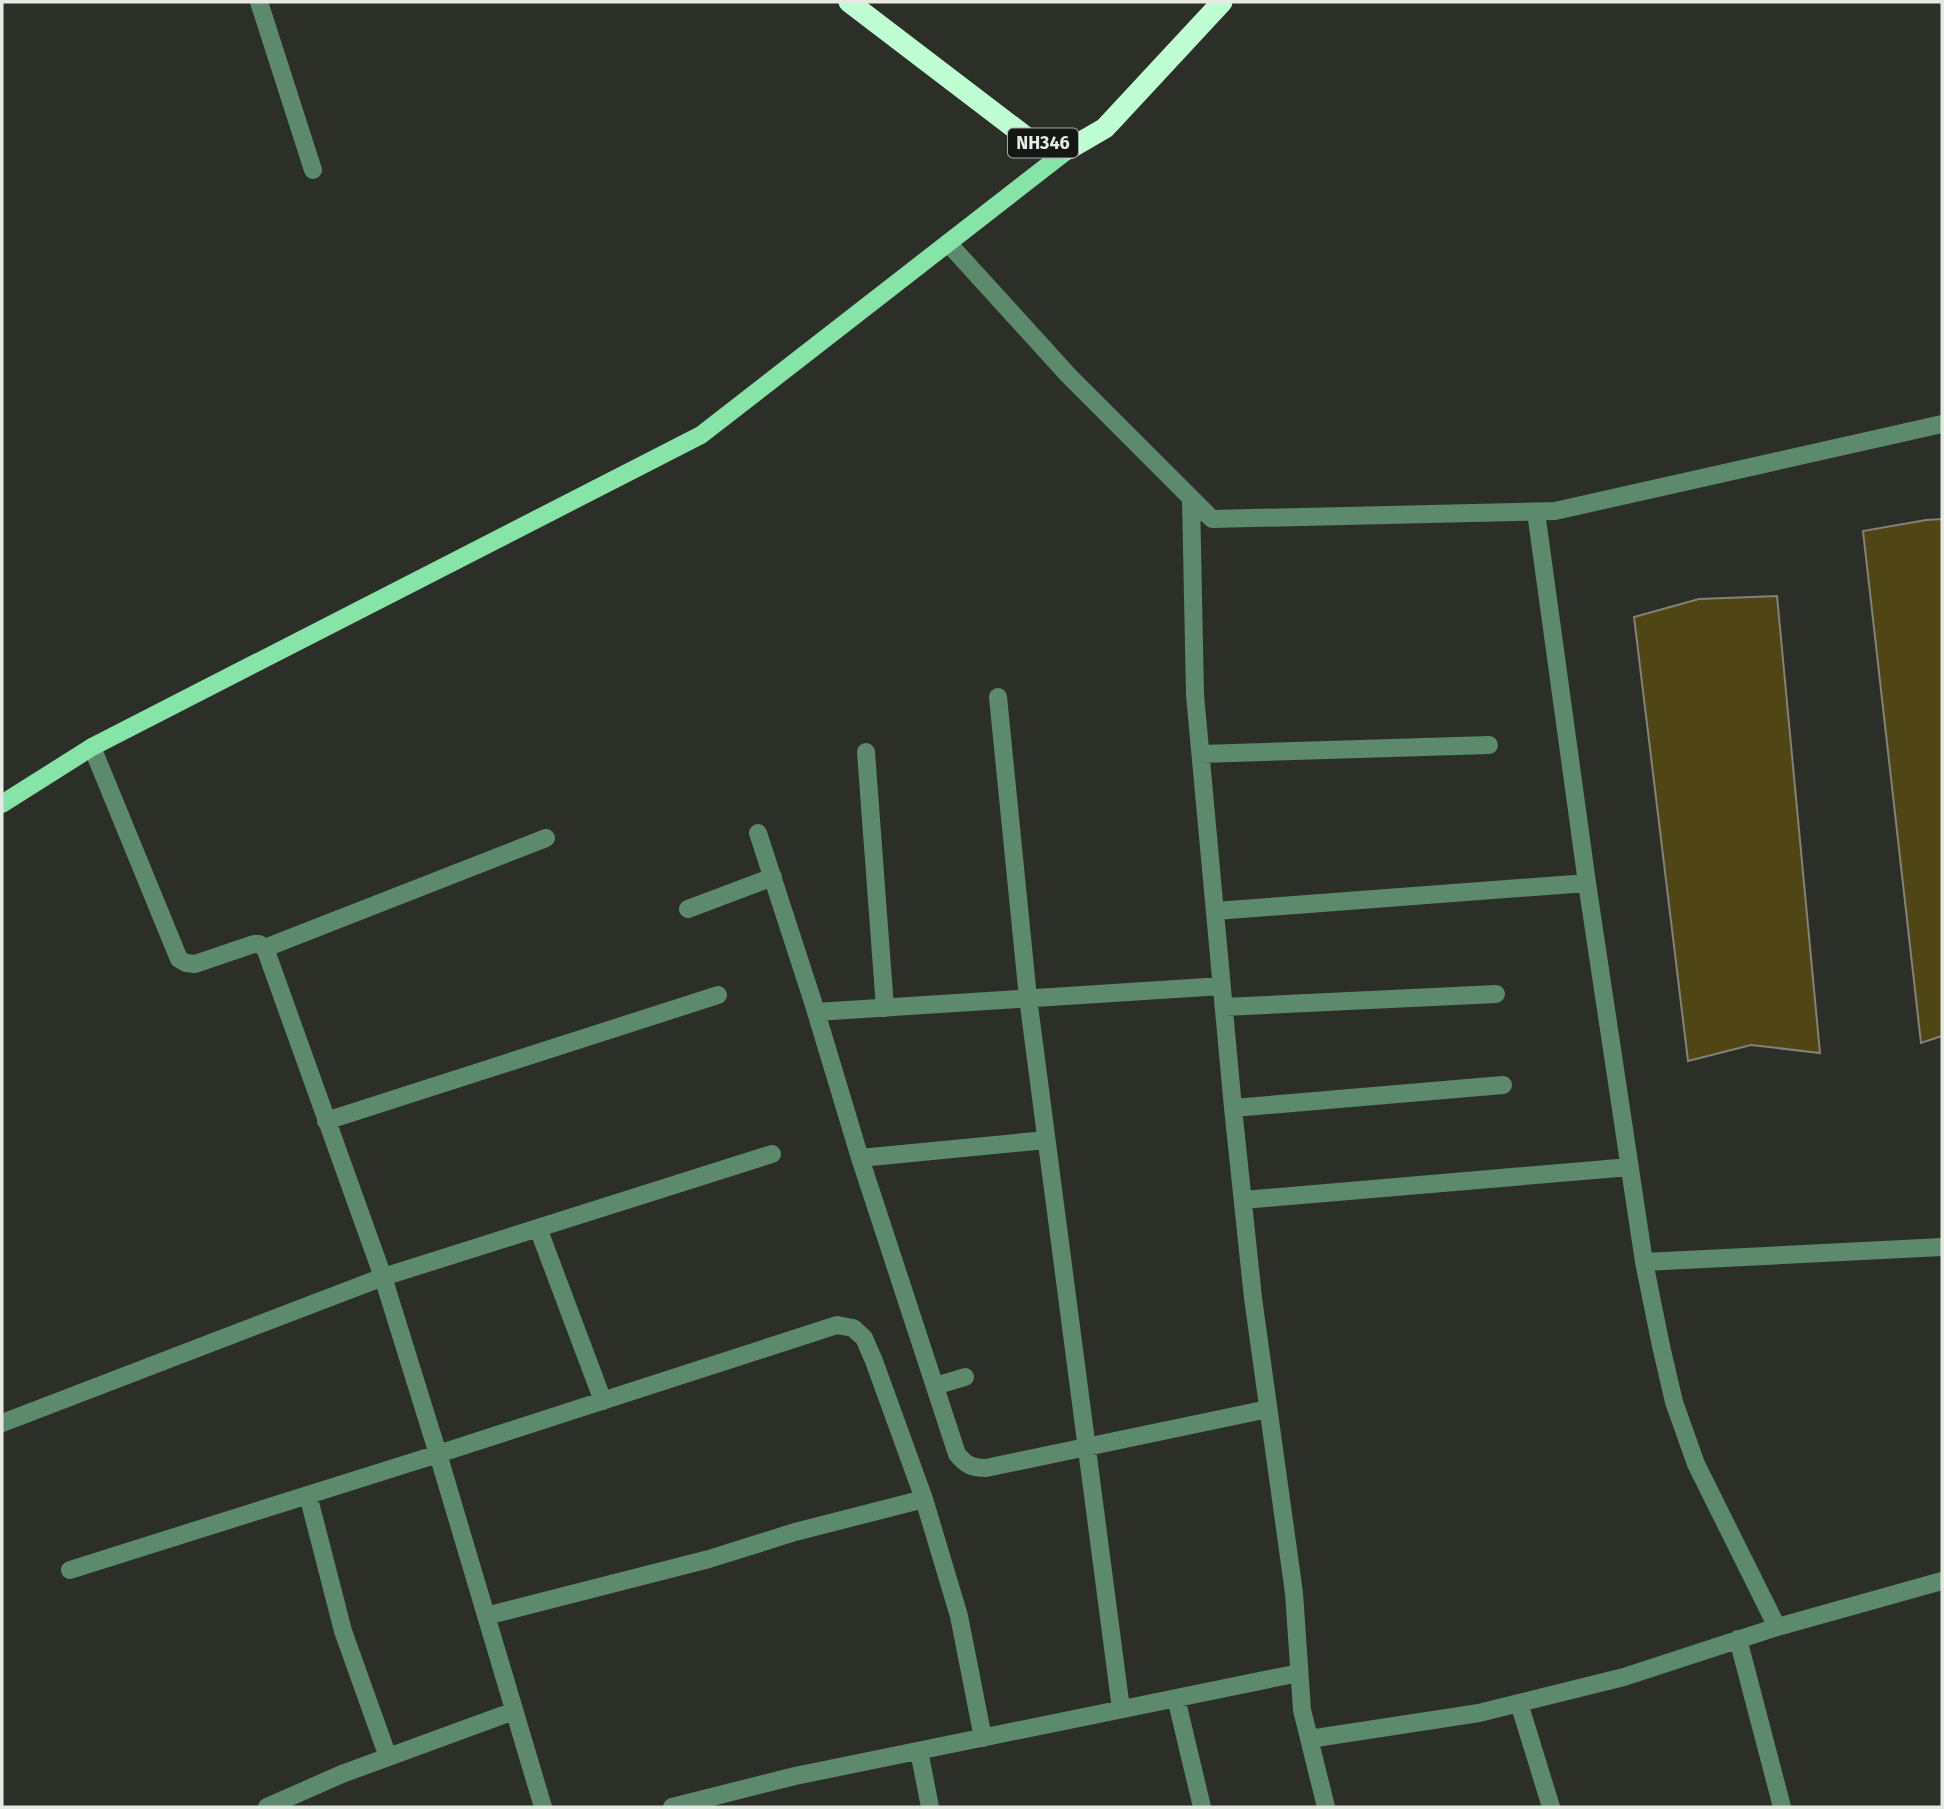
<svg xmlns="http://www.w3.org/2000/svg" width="1944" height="1809" viewBox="0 0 1944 1809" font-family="'Fira Sans',sans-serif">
  <rect width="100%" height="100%" fill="#2c2f28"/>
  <path fill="#504615" stroke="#838178" stroke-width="2" d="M1942,519V1036L1921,1043L1863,531L1926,520Z
    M1777,596L1820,1053L1751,1045L1688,1061L1634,617L1699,599Z"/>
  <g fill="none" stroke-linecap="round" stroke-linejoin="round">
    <path stroke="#5d896c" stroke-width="18" d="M259,2L313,170
      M948,243L1069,376L1212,519L1555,511L1942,424
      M1191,498L1195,695L1233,1108L1253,1298L1294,1593L1302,1710L1326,1807
      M1536,512L1587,883L1644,1262L1661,1346L1674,1402L1696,1464L1777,1627
      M998,697L1028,998L1121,1709
      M92,747L179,959L186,963L195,964L254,944H259L265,948L383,1277L438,1454L543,1807
      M866,752L885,1008
      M1201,754L1489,745
      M758,833L813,1002L860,1158L957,1454C966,1465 972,1468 986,1468L1268,1409
      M688,909L773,877
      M1215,911L1587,883
      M265,948L546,838
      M1224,1007L1496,994
      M816,1012L1222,986
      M1233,1108L1503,1085
      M326,1121L718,995
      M860,1158L1046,1140
      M1243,1200L1630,1167
      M538,1228L603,1401
      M1644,1262L1942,1247
      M935,1386L965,1377
      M2,1423L383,1277L772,1154
      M308,1495L343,1631L388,1757
      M70,1570L438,1454L837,1325L853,1328L864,1338L874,1361L924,1499L959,1616L983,1738
      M486,1616L709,1559L795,1532L924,1499
      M1738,1639L1782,1807
      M1176,1698L1202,1807
      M1519,1703L1551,1807
      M1309,1739L1479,1713L1519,1703L1624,1677L1777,1627L1942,1581
      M919,1751L930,1807
      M267,1807L342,1774L514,1711
      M672,1807L795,1776L1299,1673"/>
    <path stroke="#87e4a8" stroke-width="18" d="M2,804L92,747L701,435L1069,149"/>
    <path stroke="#befed2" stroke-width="21" d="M849,2L1030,140L1069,149L1105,128L1222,2"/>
  </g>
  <g text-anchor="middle" stroke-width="5" stroke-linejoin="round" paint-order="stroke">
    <rect fill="#151714" stroke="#a8aaa6" stroke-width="2" x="1008" y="128.5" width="70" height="29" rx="5"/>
    <g font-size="18" font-weight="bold" fill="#e7e9e5">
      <text x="1043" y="149">NH346</text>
    </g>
  </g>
  <rect width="1944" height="1809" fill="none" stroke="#e7e9e5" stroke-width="7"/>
</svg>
